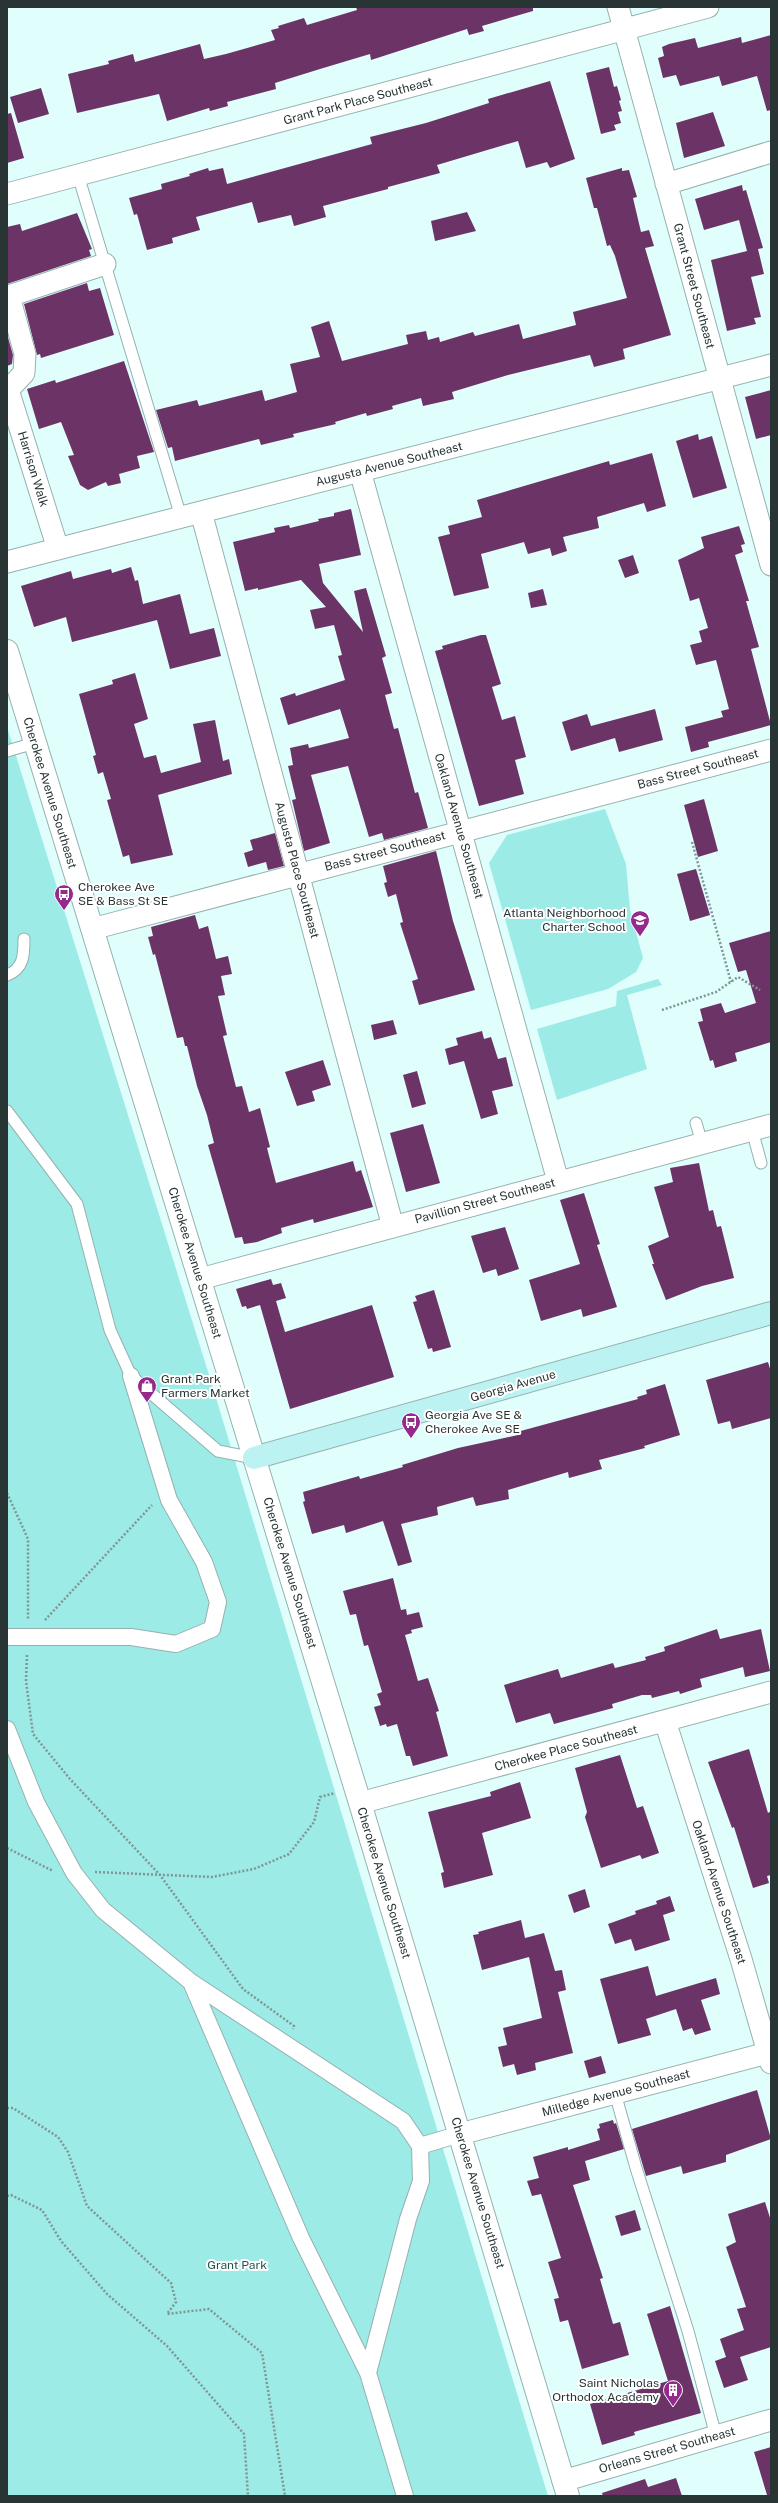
<svg xmlns="http://www.w3.org/2000/svg" width="778" height="2503" viewBox="0 0 778 2503" font-family="'Public Sans',sans-serif">
  <rect width="100%" height="100%" fill="#e0fefc"/>
  <path fill="#9cebe6" d="M7,727L210,1378L548,2496H7Z
    M605,809L626,864L630,910L643,958L636,972L608,989L531,1010L489,863L507,835Z
    M658,979L662,985L627,995L647,1069L557,1100L537,1029L616,1006L617,991Z"/>
  <path fill="#6c3367" d="M356,7H533V11L482,26L484,31L469,35L467,29L371,60L370,54L320,69L275,83L276,89L227,102L228,106L210,111L209,108L167,121L159,94L77,113L68,74L109,64L108,61L133,54L135,62L200,44L204,59L226,54L275,40L271,30L279,28L278,26L304,18L307,25L357,10Z
    M771,35V110L767,111L757,76L722,86L719,76L680,86L676,75L663,78L658,58L664,56L662,47L669,44L695,38L698,48L741,37L742,43Z
    M609,67L614,87L617,86L621,100L619,101L622,111L618,112L621,123L614,125L616,130L601,134L586,73Z
    M550,81L575,159L550,168L547,162L526,168L518,141L437,165L440,173L388,187V189L323,206L326,217L294,226L291,215L258,223L252,202L196,217L200,230L172,238L173,243L147,250L137,214L134,215L129,198L162,189L161,184L190,176L189,174L208,168L209,171L223,168L227,184L372,144L370,137L426,123L489,103L488,99Z
    M41,88L49,114L18,123L10,97Z
    M713,112L725,146L684,158L676,123Z
    M11,113L24,158L7,163V114Z
    M622,168V171L629,170L637,197L633,198L641,232L649,230L654,246L645,248L671,335L623,349L625,359L594,367L590,355L508,375L452,392L454,399L423,406L421,398L392,406L393,409L367,416L366,413L335,422L336,424L293,434L294,437L261,445L259,439L175,461L172,447L168,448L156,410L197,400L199,406L262,390L265,401L297,392L290,364L320,357L311,327L329,321L342,361L408,344L406,335L426,331L428,340L439,337L440,342L473,332L475,336L519,324L523,339L576,325L573,312L627,298L615,256L610,245L607,246L597,208H594L586,178Z
    M742,185L743,191L746,190L763,248L758,249L764,274L751,277L761,317L754,318L756,324L727,331L711,260L747,251L739,220L704,230L695,199Z
    M467,212L476,231L435,241L431,221Z
    M77,213L92,249L89,250L91,256L7,284V227L20,224L22,231Z
    M87,283L89,291L100,288L114,335L41,358L40,354L37,355L24,304Z
    M7,334L13,355L12,364L7,366Z
    M124,361L154,452L137,456L140,468L119,474L121,483L108,486L106,482L88,490L80,485L68,456L74,455L61,422L39,429L27,389L55,380L56,383Z
    M771,390V435L756,439L745,397Z
    M698,434L699,440L712,436L727,488L693,498L676,441Z
    M652,453L666,506L647,512L644,503L597,517L599,528L563,537L567,551L552,556L550,548L528,554L524,542L481,554L489,588L454,596L438,537L450,534L448,526L482,517L477,500L609,461L610,465Z
    M351,509L361,555L319,564L323,583L363,632L354,591L366,588L386,656L382,658L392,693L385,695L394,729L398,728L415,793L418,792L428,828L384,840L382,833L369,837L348,766L311,775L330,843L304,851L292,800L296,799L288,766L293,765L290,748L308,744L309,748L349,738L340,709L288,725L280,698L295,693L296,696L345,680L338,656L342,655L334,625L315,629L310,610L326,607L301,580L258,590V588L245,591L233,542L275,532L274,528L289,525L290,528L319,521L318,519L334,516V513Z
    M739,526L745,544L741,545L743,552L735,555L749,601H746L759,647L751,649L771,725L708,742L709,747L691,752L685,727L723,717L721,711L729,709L716,660L696,665L690,645L702,642L699,631L708,628L699,598L690,601L678,560L704,548L701,537Z
    M633,555L639,573L625,578L618,560Z
    M131,567L135,581L138,580L143,604L180,594L190,634L214,628L221,656L170,669L157,620L72,642L66,617L34,627L21,586L71,571L73,579L111,569L112,573Z
    M543,589L547,605L531,608L528,593Z
    M481,635H486L501,684L492,687L502,720L515,716L526,757L515,760L524,794L479,806L435,651L443,649L442,646Z
    M135,673L148,719L134,724L144,758L156,755L161,773L201,762L193,724L215,720L223,761L229,759L232,774L158,795L173,855L131,864L129,855L123,857L107,800L111,799L103,772L98,774L93,756L96,755L79,694L113,684L112,680Z
    M655,709L663,740L619,752L615,738L571,751L562,722L587,714L591,726Z
    M704,799L718,851L698,857L684,805Z
    M275,833L284,866L268,870L266,862L248,867L244,853L253,850L250,840Z
    M436,851L453,921L475,990L419,1005L412,981L418,979L400,923L403,922L396,894L388,897L384,883L387,882L383,866Z
    M696,869L710,915L690,921L677,874Z
    M195,915L199,929L208,926L216,959L228,956L232,974L221,976L225,995L218,996L227,1035L223,1036L236,1087L242,1086L249,1112L260,1108L270,1147L267,1148L276,1183L353,1161L356,1172L361,1170L373,1207L314,1223L313,1219L281,1228L282,1233L257,1242L244,1244L242,1237L235,1238L208,1145L214,1143L207,1115L197,1086L187,1046H185L183,1037L177,1038L155,954L153,955L148,937L153,936L151,927Z
    M771,931V1042L735,1053L737,1061L715,1068L713,1060L710,1061L698,1022L703,1021L700,1009L721,1003L725,1013L756,1003L746,970L738,972L729,943Z
    M393,1020L397,1034L374,1040L371,1025Z
    M482,1031L484,1039L491,1037L498,1059L506,1057L513,1086L492,1091L498,1114L481,1119L464,1061L449,1065L445,1049L458,1045L456,1038Z
    M323,1060L331,1085L312,1091L315,1101L297,1106L285,1072Z
    M417,1071L426,1104L412,1108L403,1075Z
    M423,1124L440,1183L406,1192L390,1133Z
    M699,1163L709,1211L713,1210L717,1227L721,1226L734,1278L702,1286L666,1300L652,1264H654L648,1246L669,1237L654,1187L673,1182L670,1168Z
    M584,1193L600,1244L597,1245L617,1307L583,1317L581,1309L541,1321L529,1280L580,1264L560,1200Z
    M505,1227L519,1269L498,1276L496,1269L483,1273L471,1236Z
    M271,1279L273,1285L281,1283L286,1298L276,1301L285,1332L372,1305L394,1377L290,1409L260,1305L247,1309L246,1306L242,1307L236,1289Z
    M434,1290L451,1347L433,1352L432,1348L428,1349L413,1302L417,1301L415,1296Z
    M768,1362L771,1372V1418L732,1429L730,1421L718,1424L706,1380Z
    M665,1384L680,1435L644,1446L645,1448L599,1460L602,1469L569,1478L568,1472L508,1490L509,1499L476,1506L473,1497L437,1507L438,1515L401,1524L412,1562L398,1566L383,1521L346,1533L344,1525L312,1534L303,1502L305,1501L303,1492L359,1476L360,1479L403,1467L402,1465L458,1448L518,1435L517,1432L638,1399L637,1397L647,1394L646,1390Z
    M393,1578L401,1610L406,1609L407,1615L419,1612L423,1627L411,1630L412,1633L405,1635L418,1681L428,1678L439,1711L436,1712L448,1756L413,1766L410,1756H406L397,1724L387,1727L386,1724L380,1726L374,1707L381,1705L377,1694L382,1692L368,1645L364,1646L356,1614L350,1615L343,1591Z
    M717,1629L720,1639L761,1629L770,1671L745,1677L743,1667L700,1679L702,1687L680,1694L679,1691L652,1698L651,1695H642L612,1704L613,1708L554,1724L550,1713L516,1723L504,1685L558,1669L561,1678L613,1663L615,1668L646,1660L645,1657L665,1651L664,1647Z
    M749,1749L768,1813L771,1811V1875L767,1876L769,1883L753,1888L734,1827L732,1828L708,1762Z
    M620,1755L637,1808L643,1806L659,1853L642,1859L640,1855L601,1868L585,1817L587,1812L575,1768Z
    M520,1782L531,1818L482,1833L493,1875L444,1888L441,1873L444,1872L428,1812L491,1796L490,1792Z
    M585,1889L590,1907L574,1913L568,1895Z
    M670,1896L675,1911L663,1915L670,1940L635,1951L631,1939L615,1944L608,1924L636,1914L635,1911L657,1904L656,1901Z
    M521,1920L525,1938L544,1933L555,1971L562,1970L566,1990L558,1992L573,2053L535,2063L536,2070L517,2075L514,2064L503,2067L498,2047L507,2045L503,2028L542,2018L529,1957L482,1970L473,1935L479,1934L478,1932Z
    M648,1966L656,1996L716,1978L720,1994L701,2000L711,2030L695,2035L692,2028L683,2031L676,2009L646,2019L651,2035L618,2044L600,1979Z
    M601,2056L606,2073L589,2078L584,2061Z
    M757,2090L771,2139L726,2155V2162L683,2174L681,2166L646,2176L632,2129Z
    M613,2120L614,2124L616,2123L624,2149L585,2161L590,2180L573,2185L603,2278L600,2279L613,2324L620,2322L629,2355L582,2369L568,2320L560,2322L554,2299L559,2298L548,2262L561,2258L541,2194L532,2196L527,2181L539,2178L533,2157L568,2147V2150L600,2140L597,2129L600,2128L599,2124Z
    M765,2202L771,2221V2347L740,2357L748,2380L724,2388L715,2361L726,2357L720,2339L744,2330L737,2309L746,2307L726,2247L736,2242L728,2214Z
    M635,2210L641,2230L621,2236L615,2216Z
    M670,2306L701,2413L634,2432L635,2435L602,2445L590,2404L668,2381L647,2314Z
    M771,2447V2495H767L754,2452Z
    M676,2478L682,2496H603L602,2493L645,2479L648,2487Z"/>
  <g fill="none" stroke-linecap="round" stroke-linejoin="round">
    <defs>
      <path id="service" d="M78,175L181,517
        M7,751L35,743
        M7,975C24,969 24,954 24,939
        M7,1111L77,1204L110,1330L131,1376L218,1451L254,1458
        M696,1123L702,1143
        M752,1130L761,1163
        M615,2093L636,2168L688,2331L716,2436"/>
      <path id="pedestrian" d="M7,1637H131L176,1644L212,1629L218,1602L204,1562L169,1500L131,1376
        M7,1729L36,1802L74,1873L103,1910L191,1982L403,2121L420,2146L421,2181L408,2219L368,2373
        M191,1982L301,2238L368,2373L405,2496
        M420,2146L460,2134"/>
      <path id="minor" d="M618,7L771,565
        M666,184L771,152
        M7,194L708,7
        M8,390L24,373L25,354L9,296L105,264
        M8,390L58,549
        M360,471L558,1181
        M201,512L393,1227
        M7,562L771,365
        M92,929L771,750
        M200,1279L771,1125
        M665,1721L741,1959L771,2063
        M360,1803L771,1692
        M460,2134L771,2052
        M563,2481L771,2420"/>
      <path id="tertiary" d="M7,651L360,1803L568,2496"/>
      <path id="secondary" d="M254,1458L771,1313"/>
    </defs>
    <use href="#service" stroke="#95b1af" stroke-width="13"/>
    <use href="#pedestrian" stroke="#95b1af" stroke-width="18"/>
    <use href="#minor" stroke="#95b1af" stroke-width="23"/>
    <use href="#tertiary" stroke="#95b1af" stroke-width="24"/>
    <use href="#secondary" stroke="#95b1af" stroke-width="24"/>
    <path stroke="#819594" stroke-width="2.5" stroke-dasharray="2 2" stroke-linecap="butt" d="M692,842L731,982
      M662,1010L716,992L738,977L760,990
      M7,1493L28,1539V1620
      M45,1620L152,1505
      M27,1655L26,1681L33,1734L70,1779L160,1875L243,1989L294,2026L293,2029
      M7,1848L53,1871
      M95,1872L212,1877L254,1869L289,1854L314,1822L320,1797L335,1793
      M7,2108H13L58,2137L68,2152L87,2206L171,2283L176,2302L167,2314L209,2309L262,2353L285,2496
      M7,2196L11,2195L42,2210L61,2241L107,2294L167,2346L244,2434L248,2496"/>
    <use href="#service" stroke="#fff" stroke-width="11"/>
    <use href="#pedestrian" stroke="#fff" stroke-width="16"/>
    <use href="#minor" stroke="#fff" stroke-width="21"/>
    <use href="#tertiary" stroke="#fff" stroke-width="22"/>
    <use href="#secondary" stroke="#bcf3f2" stroke-width="22"/>
  </g>
  <defs>
    <symbol id="bus-pin" viewBox="-11 -11 22 30"><path d="M0 17L-7.5 6A9.5 9.5 0 1 1 7.5 6Z" fill="#942a8c" stroke="#fff"/><path d="M-5-6H5V4H4V6H2V4H-2V6H-4V4H-5ZM-3.5-4V0h7V-4ZM-3.5 1.2v1.5H-2V1.2ZM2 1.2v1.5H3.5V1.2Z" fill="#fff"/></symbol>
    <symbol id="school-pin" viewBox="-11 -11 22 30"><path d="M0 17L-7.5 6A9.5 9.5 0 1 1 7.5 6Z" fill="#942a8c" stroke="#fff"/><path d="M0-5L7-2L0 1L-7-2ZM-4 1L0 2.5L4 1V4Q0 6-4 4Z" fill="#fff"/></symbol>
    <symbol id="shop-pin" viewBox="-11 -11 22 30"><path d="M0 17L-7.5 6A9.5 9.5 0 1 1 7.5 6Z" fill="#942a8c" stroke="#fff"/><path d="M-5-2.5h2.3a2.7 3.5 0 0 1 5.4 0H5L5.5 6h-11ZM-1.5-2.5h3a1.5 2.3 0 0 0-3 0Z" fill="#fff"/></symbol>
    <symbol id="building-pin" viewBox="-11 -11 22 30"><path d="M0 17L-7.5 6A9.5 9.5 0 1 1 7.5 6Z" fill="#942a8c" stroke="#fff"/><path d="M-4-6H4V6H1V3H-1V6H-4ZM-2.5-4.3h1.7v1.8h-1.7ZM.8-4.3h1.7v1.8H.8ZM-2.5-1h1.7V.8h-1.7ZM.8-1h1.7V.8H.8Z" fill="#fff"/></symbol>
  </defs>
  <g fill-rule="evenodd">
    <use href="#bus-pin" x="53" y="883" width="22" height="30"/>
    <use href="#school-pin" x="629" y="909" width="22" height="30"/>
    <use href="#shop-pin" x="136" y="1375" width="22" height="30"/>
    <use href="#bus-pin" x="400" y="1411" width="22" height="30"/>
    <use href="#building-pin" x="662" y="2379" width="22" height="30"/>
  </g>
  <g text-anchor="middle" stroke-width="4" stroke-linejoin="round" paint-order="stroke">
    <g font-size="12" fill="#293434" stroke="#fff">
      <text transform="translate(358 101) rotate(-15)" y="4">Grant Park Place Southeast</text>
      <text transform="translate(694 286) rotate(75)" y="4">Grant Street Southeast</text>
      <text transform="translate(389 464) rotate(-14)" y="4">Augusta Avenue Southeast</text>
      <text transform="translate(33 469) rotate(73)" y="4">Harrison Walk</text>
      <text transform="translate(698 769) rotate(-15)" y="4">Bass Street Southeast</text>
      <text transform="translate(50 793) rotate(73)" y="4">Cherokee Avenue Southeast</text>
      <text transform="translate(459 826) rotate(74)" y="4">Oakland Avenue Southeast</text>
      <text transform="translate(385 851) rotate(-15)" y="4">Bass Street Southeast</text>
      <text transform="translate(297 870) rotate(75)" y="4">Augusta Place Southeast</text>
      <text transform="translate(485 1201) rotate(-15)" y="4">Pavillion Street Southeast</text>
      <text transform="translate(195 1263) rotate(73)" y="4">Cherokee Avenue Southeast</text>
      <text transform="translate(513 1386) rotate(-16)" y="4">Georgia Avenue</text>
      <text transform="translate(290 1573) rotate(73)" y="4">Cherokee Avenue Southeast</text>
      <text transform="translate(566 1748) rotate(-15)" y="4">Cherokee Place Southeast</text>
      <text transform="translate(384 1883) rotate(73)" y="4">Cherokee Avenue Southeast</text>
      <text transform="translate(719 1892) rotate(72)" y="4">Oakland Avenue Southeast</text>
      <text transform="translate(616 2093) rotate(-15)" y="4">Milledge Avenue Southeast</text>
      <text transform="translate(478 2193) rotate(73)" y="4">Cherokee Avenue Southeast</text>
      <text transform="translate(667 2450) rotate(-16)" y="4">Orleans Street Southeast</text>
    </g>
    <g font-size="12" fill="#293434" stroke="#fff" text-anchor="start">
      <text x="78" y="891">Cherokee Ave<tspan x="78" dy="14">SE &amp; Bass St SE</tspan></text>
      <text x="626" y="917" text-anchor="end">Atlanta Neighborhood<tspan x="626" dy="14">Charter School</tspan></text>
      <text x="161" y="1383">Grant Park<tspan x="161" dy="14">Farmers Market</tspan></text>
      <text x="425" y="1419">Georgia Ave SE &amp;<tspan x="425" dy="14">Cherokee Ave SE</tspan></text>
      <text x="659" y="2387" text-anchor="end">Saint Nicholas<tspan x="659" dy="14">Orthodox Academy</tspan></text>
    </g>
    <g font-size="12" fill="#1f5350" stroke="#fff">
      <text x="237" y="2269">Grant Park</text>
    </g>
  </g>
  <rect width="778" height="2503" fill="none" stroke="#293434" stroke-width="16"/>
</svg>
